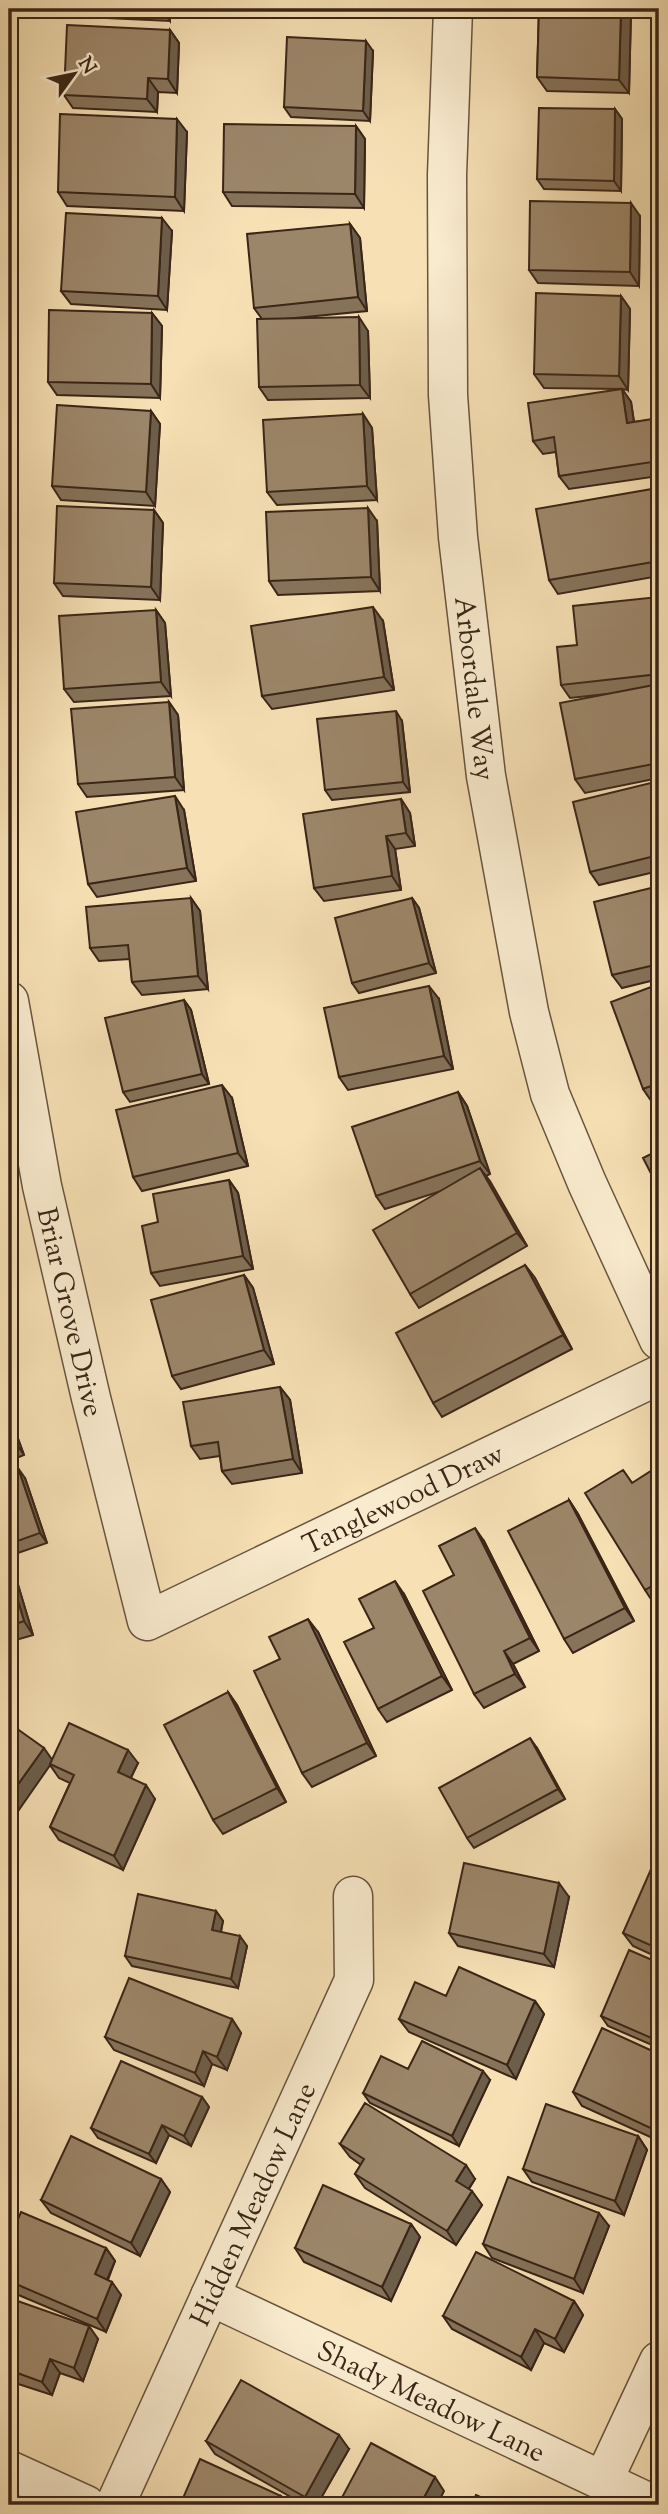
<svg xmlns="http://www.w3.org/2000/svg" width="668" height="2514" viewBox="0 0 668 2514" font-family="'Sorts Mill Goudy',serif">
  <rect width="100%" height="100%" fill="#f6e0b4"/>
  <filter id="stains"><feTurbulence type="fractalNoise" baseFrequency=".00286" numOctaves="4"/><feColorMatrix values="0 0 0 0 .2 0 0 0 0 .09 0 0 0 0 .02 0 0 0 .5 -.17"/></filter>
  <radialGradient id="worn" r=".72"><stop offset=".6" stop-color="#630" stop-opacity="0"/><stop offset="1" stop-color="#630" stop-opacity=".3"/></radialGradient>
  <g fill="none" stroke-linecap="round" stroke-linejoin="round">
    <defs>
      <g id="minor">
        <path id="s1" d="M453,9L447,175L448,395L458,537L486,776L529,1012L550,1094L587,1183L659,1340"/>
        <path id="s2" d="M9,1001L42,1186L91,1398L147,1621L659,1375"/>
        <path id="s3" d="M210,2296L654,2505"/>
        <path d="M9,2470L86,2505"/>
        <path d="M603,2481L659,2361"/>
        <path id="s4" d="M115,2505L354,1980L353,1896"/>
      </g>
    </defs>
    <use href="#minor" stroke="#69543e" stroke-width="41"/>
    <use href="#minor" stroke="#f9ebce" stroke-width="38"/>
  </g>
  <path fill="#86735a" stroke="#3a2517" stroke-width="2" d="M79,9H170V21L85,17Z
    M328,9H370V10Z
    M539,9H629L631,12L629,93L547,91L537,77Z
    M170,30L179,43L177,93L158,92L157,112L73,108L64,95Z
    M373,51L370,121L291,117L284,107Z
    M615,109L622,119L621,191L544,189L537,179Z
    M356,126L365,139L364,208L232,206L223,192Z
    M187,132L184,211L67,206L58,192Z
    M640,216L639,286L538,283L529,270Z
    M350,224L360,238L367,311L285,319L368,331L370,398L268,400L259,387L262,319L254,308Z
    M172,231L167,310L71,304L61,291Z
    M621,296L630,309L628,390L622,389L631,402L634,422L659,419V476L569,489L559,476L556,452L543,454L533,441L618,389L544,388L534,374Z
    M152,313L162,326L160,398L57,395L48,382Z
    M151,411L160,424L155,506L61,500L52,486Z
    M363,414L372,428L377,500L277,505L267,492Z
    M659,499V576L558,594L549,580Z
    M154,510L163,523L160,600L63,596L54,583Z
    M377,521L380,591L278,595L269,581Z
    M659,599V778L585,793L575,779L608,694L570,698L561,685Z
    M156,610L165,623L171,696L74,702L64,689Z
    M383,621L394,690L272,709L262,696Z
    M169,702L178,715L184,790L87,797L78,784Z
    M402,721L410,792L332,800L325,790Z
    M659,781V871L599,885L590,872Z
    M401,799L410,813L415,846L395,849L401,890L324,901L314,888Z
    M184,810L196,881L97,897L88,884Z
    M659,886V979L622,988L612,975Z
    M191,898L200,911L208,989L142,995L132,982L130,959L99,961L90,948Z
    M412,898L419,908L436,973L359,993L352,983Z
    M659,984V1100L652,1102L643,1089Z
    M439,999L453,1069L348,1090L339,1077Z
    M184,1000L191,1010L209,1084L130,1102L123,1092Z
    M458,1092L467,1106L490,1174L486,1176L527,1246L419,1308L410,1294L441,1191L385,1209L376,1196Z
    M232,1098L248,1166L142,1191L133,1177Z
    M229,1180L238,1193L253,1269L160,1286L151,1273L158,1222Z
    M525,1265L535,1278L572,1349L442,1417L433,1403Z
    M244,1275L253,1288L274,1364L181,1389L172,1376Z
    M280,1387L290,1400L302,1473L232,1484L222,1471L220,1456L200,1459L191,1446Z
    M9,1414L24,1455L9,1461Z
    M623,1470L632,1483L659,1477V1601L654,1604L645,1590Z
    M9,1471L25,1478L47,1543L9,1556Z
    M569,1500L578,1514L634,1621L573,1653L564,1639Z
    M484,1541L539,1651L513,1664L525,1687L484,1708L474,1694L454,1575Z
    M9,1562L13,1568L33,1635L9,1642Z
    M404,1594L452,1690L387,1722L378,1709L374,1628Z
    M318,1632L376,1756L312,1787L302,1773L280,1659Z
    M228,1692L237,1705L286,1802L223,1834L213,1820Z
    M537,1748L565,1799L474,1848L467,1838Z
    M52,1759L138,1763L131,1778L155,1799L123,1870L59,1840L50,1827L70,1783L59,1778L50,1765Z
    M659,1871V1958L633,1946L623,1933Z
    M569,1897L554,1967L458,1946L449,1933Z
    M216,1911L223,1921L221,1932L247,1946L238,1988L132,1966L125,1956Z
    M659,1963V2048L608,2026L601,2016Z
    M446,1996L535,2001L544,2014L516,2079L409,2032L399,2019Z
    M232,2019L241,2033L227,2070L212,2064L204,2086L114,2050L105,2037Z
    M659,2054V2141L582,2106L573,2092Z
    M408,2069L490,2080L459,2146L370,2103L363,2093Z
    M202,2097L209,2107L191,2146L169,2135L156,2163L98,2138L91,2128Z
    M638,2136L647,2150L624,2215L532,2182L523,2169Z
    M340,2144L475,2179L469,2189L482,2205L456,2245L365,2188L355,2174L361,2165L350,2157Z
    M161,2179L170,2192L140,2256L51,2213L41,2200Z
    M411,2224L420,2237L391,2301L304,2262L295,2248Z
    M609,2226L583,2293L492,2258L483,2244Z
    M9,2240L106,2248L115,2261L108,2280L121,2295L106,2332L9,2291Z
    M9,2298L98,2339L83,2381L60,2373L52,2395L9,2381Z
    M574,2301L583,2315L564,2352L544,2343L531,2370L452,2329L443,2316Z
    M206,2441L349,2449L317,2505H305L215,2454Z"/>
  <path fill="#6d5e4a" stroke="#3a2517" stroke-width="2" d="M161,9H170V21Z
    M621,9H629L631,12L629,93L619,80Z
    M170,30L179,43L177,93L168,79Z
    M366,41L373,51L370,121L363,111Z
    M148,78L158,92L157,112L147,99Z
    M615,109L622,119L621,191L614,181Z
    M177,119L187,132L184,211L175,197Z
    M356,126L365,139L364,208L355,194Z
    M631,203L640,216L639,286L630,272Z
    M162,218L172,231L167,310L158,296Z
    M350,224L360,238L367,311L358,297Z
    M621,296L630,309L628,390L619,376Z
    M152,313L162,326L160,398L151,384Z
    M359,317L368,331L370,398L360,385Z
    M622,389L631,402L636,436L627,423Z
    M151,411L160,424L155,506L146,492Z
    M363,414L372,428L377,500L367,486Z
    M652,489L659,499V532Z
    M368,508L377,521L380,591L371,577Z
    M154,510L163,523L160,600L151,587Z
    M373,607L383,621L394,690L384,677Z
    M156,610L165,623L171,696L161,682Z
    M169,702L178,715L184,790L175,777Z
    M396,711L402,721L410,792L403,782Z
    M175,796L184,810L196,881L187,868Z
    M401,799L410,813L415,846L406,833Z
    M386,836L395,849L401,890L392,876Z
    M191,898L200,911L208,989L198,976Z
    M412,898L419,908L436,973L429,963Z
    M429,986L439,999L453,1069L444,1056Z
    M184,1000L191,1010L209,1084L202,1074Z
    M222,1085L232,1098L248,1166L238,1153Z
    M458,1092L467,1106L490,1174L480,1161Z
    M480,1168L490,1181L527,1246L517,1233Z
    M229,1180L238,1193L253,1269L243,1256Z
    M525,1265L535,1278L572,1349L563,1335Z
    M244,1275L253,1288L274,1364L264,1350Z
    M280,1387L290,1400L302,1473L293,1459Z
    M9,1414L24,1455L15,1442L9,1426Z
    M18,1468L25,1478L47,1543L40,1533Z
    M569,1500L578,1514L634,1621L625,1608Z
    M475,1528L484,1541L539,1651L530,1638Z
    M9,1562L13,1568L33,1635L24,1621L9,1571Z
    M395,1581L404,1594L452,1690L442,1676Z
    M308,1619L318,1632L376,1756L367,1743Z
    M504,1651L513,1664L525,1687L515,1674Z
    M228,1692L237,1705L286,1802L277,1788Z
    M530,1738L537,1748L565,1799L558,1789Z
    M44,1748L53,1761L9,1824V1797Z
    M128,1750L138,1763L127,1785L118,1772Z
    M146,1785L155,1799L123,1870L114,1856Z
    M559,1883L569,1897L554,1967L544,1954Z
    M216,1911L223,1921L219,1940L212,1930Z
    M240,1936L247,1946L238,1988L231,1979Z
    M535,2001L544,2014L516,2079L507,2065Z
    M232,2019L241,2033L227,2070L217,2057Z
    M659,2032V2045L656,2040Z
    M203,2051L212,2064L204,2086L195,2073Z
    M483,2071L490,2080L459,2146L452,2136Z
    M202,2097L209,2107L191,2146L184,2136Z
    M162,2125L169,2135L156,2163L149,2154Z
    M638,2136L647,2150L624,2215L615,2201Z
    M466,2165L475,2179L465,2194L456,2181Z
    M161,2179L170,2192L140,2256L131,2243Z
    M472,2191L482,2205L456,2245L447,2231Z
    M599,2213L609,2226L583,2293L574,2279Z
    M411,2224L420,2237L391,2301L382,2287Z
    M106,2248L115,2261L104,2287L95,2274Z
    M112,2282L121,2295L106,2332L97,2319Z
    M574,2301L583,2315L564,2352L555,2339Z
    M89,2326L98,2339L83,2381L74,2368Z
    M535,2329L544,2343L531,2370L521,2357Z
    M50,2359L60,2373L52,2395L42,2382Z
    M339,2435L349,2449L317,2505H311L305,2497Z
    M435,2477L444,2491L437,2505H420Z
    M281,2496L288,2505H277Z"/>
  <path fill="#9c8669" stroke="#3a2517" stroke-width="2" d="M539,9H621L619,80L537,77Z
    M67,25L170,30L168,79L148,78L147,99L64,95Z
    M287,37L366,41L363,111L284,107Z
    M539,108L615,109L614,181L537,179Z
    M60,114L177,119L175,197L58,192Z
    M224,124L356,126L355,194L223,192Z
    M530,201L631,203L630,272L529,270Z
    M66,213L162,218L158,296L61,291Z
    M350,224L358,297L254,308L247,234Z
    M536,293L621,296L619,376L534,374Z
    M49,310L152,313L151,384L48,382Z
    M359,317L360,385L259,387L257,319Z
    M622,389L627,423L659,418V461L559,476L554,437L533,441L528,403Z
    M57,405L151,411L146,492L52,486Z
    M363,414L367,486L267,492L263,420Z
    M652,489L659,532V561L549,580L536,509Z
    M57,506L154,510L151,587L54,583Z
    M368,508L371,577L269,581L266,512Z
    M658,597L659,608V674L561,685L557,647L577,645L573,606Z
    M373,607L384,677L262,696L251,626Z
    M156,610L161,682L64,689L59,616Z
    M659,684V763L575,779L560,703Z
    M169,702L175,777L78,784L71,709Z
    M396,711L403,782L325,790L317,719Z
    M659,781V855L590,872L573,802Z
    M175,796L187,868L88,884L76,812Z
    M401,799L406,833L386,836L392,876L314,888L303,814Z
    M659,886V964L612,975L594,902Z
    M191,898L198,976L132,982L128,945L90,948L86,907Z
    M412,898L429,963L352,983L335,918Z
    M659,984V1083L643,1089L611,1002Z
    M429,986L444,1056L339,1077L324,1008Z
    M184,1000L202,1074L123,1092L105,1018Z
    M222,1085L238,1153L133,1177L116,1110Z
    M458,1092L480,1161L376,1196L352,1127Z
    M659,1150V1189L643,1158Z
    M480,1168L517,1233L410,1294L373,1230Z
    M229,1180L243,1256L151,1273L142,1226L158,1222L153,1194Z
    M525,1265L563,1335L433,1403L396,1333Z
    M244,1275L264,1350L172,1376L151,1300Z
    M280,1387L293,1459L222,1471L218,1442L191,1446L183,1402Z
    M9,1426L15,1442L9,1444Z
    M18,1468L40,1533L9,1544V1471Z
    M654,1469L659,1478V1582L645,1590L585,1493L623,1470L632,1483Z
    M569,1500L625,1608L564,1639L508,1531Z
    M475,1528L530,1638L504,1651L515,1674L474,1694L423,1591L454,1575L439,1546Z
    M9,1571L24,1621L9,1626Z
    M395,1581L442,1676L378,1709L344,1642L374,1628L359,1599Z
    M308,1619L367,1743L302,1773L254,1671L280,1659L269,1637Z
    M228,1692L277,1788L213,1820L164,1725Z
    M9,1723L44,1748L9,1797Z
    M69,1723L128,1750L118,1772L146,1785L114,1856L50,1827L74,1775L50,1764Z
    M530,1738L558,1789L467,1838L439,1788Z
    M464,1863L559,1883L544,1954L449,1933Z
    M652,1867L659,1871V1949L623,1933Z
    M138,1894L216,1911L212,1930L240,1936L231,1979L125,1956Z
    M629,1950L659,1963V2032L656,2040L601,2016Z
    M459,1967L535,2001L507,2065L399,2019L415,1982L446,1996Z
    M129,1978L232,2019L217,2057L203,2051L195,2073L105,2037Z
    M602,2028L659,2054V2132L573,2092Z
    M422,2041L483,2071L452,2136L363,2093L381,2056L408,2069Z
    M121,2061L202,2097L184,2136L162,2125L149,2154L91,2128Z
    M365,2103L466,2165L456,2181L472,2191L447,2231L355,2174L364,2159L340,2144Z
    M546,2104L638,2136L615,2201L523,2169Z
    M71,2136L161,2179L131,2243L41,2200Z
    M508,2177L599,2213L574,2279L483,2244Z
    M323,2185L411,2224L382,2287L295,2248Z
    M21,2212L106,2248L95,2274L112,2282L97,2319L9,2281V2240Z
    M476,2252L574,2301L555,2339L535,2329L521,2357L443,2316Z
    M9,2298L89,2326L74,2368L50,2359L42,2382L9,2370Z
    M241,2380L339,2435L305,2497L206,2441Z
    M371,2443L435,2477L420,2505H338Z
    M200,2459L281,2496L277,2505H180Z
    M476,2495L497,2505H471Z
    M448,2500L458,2505H445Z"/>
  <g text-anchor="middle" stroke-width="7" stroke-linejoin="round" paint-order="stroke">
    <g font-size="28" fill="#3a2517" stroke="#f9ebce">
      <text dy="10" stroke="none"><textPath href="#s1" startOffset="681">Arbordale Way</textPath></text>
      <text dy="10" stroke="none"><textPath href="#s2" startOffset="317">Briar Grove Drive</textPath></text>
      <text dy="10" stroke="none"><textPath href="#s2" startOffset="919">Tanglewood Draw</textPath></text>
      <text dy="10" stroke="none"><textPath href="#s4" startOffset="331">Hidden Meadow Lane</textPath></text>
      <text dy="10" stroke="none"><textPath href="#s3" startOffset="245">Shady Meadow Lane</textPath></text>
    </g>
  </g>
  <rect width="668" height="2514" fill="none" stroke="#f6e0b4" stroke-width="35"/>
  <rect x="10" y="10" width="647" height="2493" fill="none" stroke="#3a2517" stroke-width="3.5"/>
  <rect x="18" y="18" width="633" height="2479" fill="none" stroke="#3a2517" stroke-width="2"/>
  <g transform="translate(74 74) rotate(57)" stroke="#f9ebce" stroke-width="5" paint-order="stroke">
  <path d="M0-5L12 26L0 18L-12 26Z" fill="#3a2517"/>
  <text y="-10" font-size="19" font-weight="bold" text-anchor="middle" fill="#3a2517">N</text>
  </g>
  <rect width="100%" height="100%" filter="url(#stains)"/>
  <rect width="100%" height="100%" fill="url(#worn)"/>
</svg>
